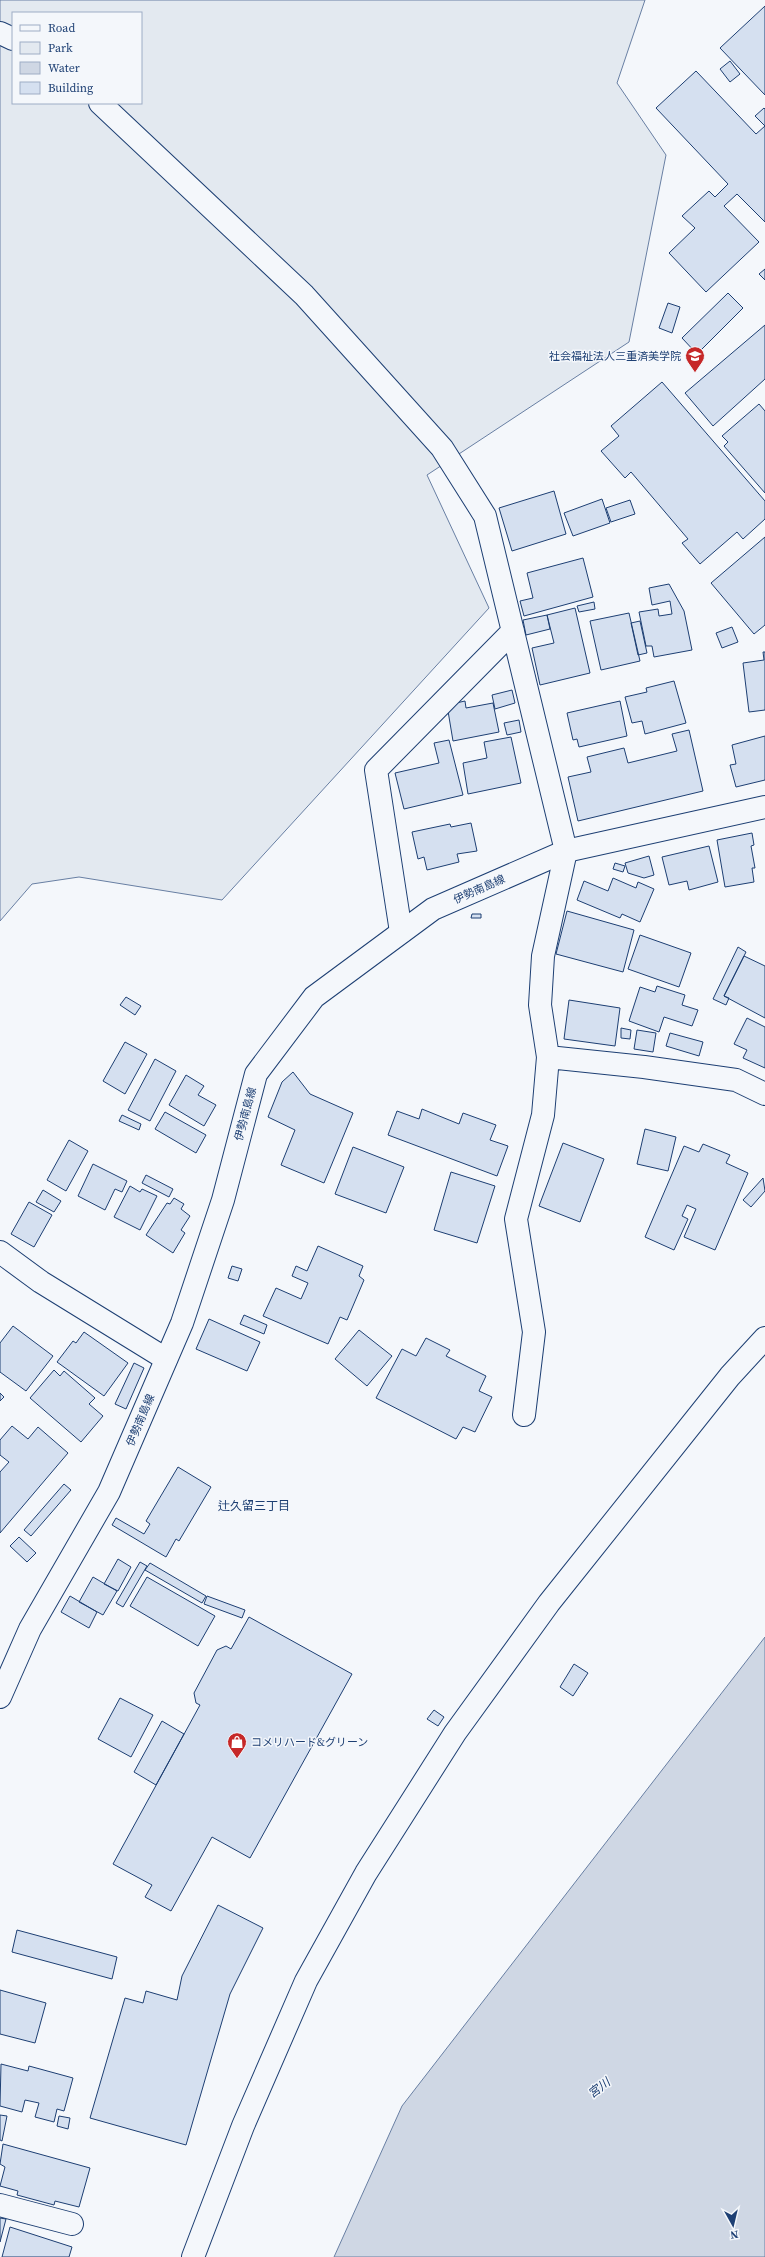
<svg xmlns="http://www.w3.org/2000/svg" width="765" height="2257" viewBox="0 0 765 2257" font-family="'Source Serif 4','Noto Sans JP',serif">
  <rect width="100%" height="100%" fill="#f4f7fb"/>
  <path fill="#e3e9f0" stroke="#687fa3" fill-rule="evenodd" d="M0,0H645L617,83L666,155L629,342L427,475L489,608L222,900L79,877L32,884L0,921ZM13,13H141V103H13Z"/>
  <path fill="#cfd7e4" stroke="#687fa3" d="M765,1637V2257H334L402,2106Z"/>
  <path fill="#d5e0f0" stroke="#1d3f73" d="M765,6V95L720,48Z
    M730,61L740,74L730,82L720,69Z
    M696,71L756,134L765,126V222L737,194L724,206L759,242L706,292L669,253L695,228L682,216L709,191L715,197L728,184L656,108Z
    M764,108L765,109V126L755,116Z
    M765,269V280L759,274Z
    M728,293L743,308L697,354L682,338Z
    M668,303L680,307L672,333L659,328Z
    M765,325V379L713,426L685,393Z
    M662,382L765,501V519L743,539L737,532L700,564L682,543L688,539L631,472L625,478L601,451L619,436L611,426Z
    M759,404L765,411V493L724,446L728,442L722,436Z
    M554,491L566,534L512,551L499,508Z
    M602,499L610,523L573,536L564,513Z
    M630,500L635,514L611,522L606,508Z
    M765,537V625L754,634L711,583Z
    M583,558L593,597L524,616L520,601L533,598L527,573Z
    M669,584L684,611L692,650L654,657L652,646H646L639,612L658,609L659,616L672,614L670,601L652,605L649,588Z
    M594,602L595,609L579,612L577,606Z
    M575,608L590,673L540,685L532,648L554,643L547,615Z
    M629,613L640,661L601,670L590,621Z
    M547,615L550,629L526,635L523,620Z
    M640,621L647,653L638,655L631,623Z
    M732,627L738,642L722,648L716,633Z
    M763,652H765V710L749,712L743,663L764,660Z
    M674,681L686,723L645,734L642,721L632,723L625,697L647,692L646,688Z
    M512,690L515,703L495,709L492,695Z
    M465,701L466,708L493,703L499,732L453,741L447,705Z
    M620,701L627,736L579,747L577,739L573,740L567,713Z
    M519,720L521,732L507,735L504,723Z
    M689,730L703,791L578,821L568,777L591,772L587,757L624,748L628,763L677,751L672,734Z
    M765,736V780L736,787L730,765L736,764L732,745Z
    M511,737L521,783L468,794L463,763L487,758L484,742Z
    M449,740L463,795L404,809L395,773L439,763L434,743Z
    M471,823L477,851L457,854L459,862L427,870L424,857L418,859L412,832L450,824L451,827Z
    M752,833L754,845L751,846L755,868H752L754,882L725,887L717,840Z
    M709,846L718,882L689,890L687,881L669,885L662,857Z
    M649,856L654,875L644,878L628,873L625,863Z
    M615,863L625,866L623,872L613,869Z
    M613,878L636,888L638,882L654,889L640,922L622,914L620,918L577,900L584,881L608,891Z
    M567,911L634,930L623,972L556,954Z
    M472,914H481V918H471Z
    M640,935L691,953L679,987L628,969Z
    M738,947L746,952L724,996L729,998L726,1005L713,999Z
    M744,956L765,966V1018L724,996Z
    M657,986L685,995L682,1005L698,1010L692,1026L664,1017L659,1032L629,1021L640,987L655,992Z
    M126,997L141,1006L135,1015L120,1005Z
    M569,1000L620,1008L615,1046L564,1039Z
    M747,1018L765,1027V1068L743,1058L747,1050L734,1044Z
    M621,1028L631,1030L630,1039L621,1038Z
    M637,1030L656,1033L653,1052L634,1049Z
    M670,1033L703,1042L699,1056L666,1046Z
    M125,1042L147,1054L125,1094L103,1081Z
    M155,1059L176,1071L150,1121L128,1110Z
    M293,1072L310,1094L353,1113L324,1183L281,1165L295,1130L268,1117L282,1082Z
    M186,1075L204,1086L198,1095L216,1105L204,1126L169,1105Z
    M422,1109L459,1124L463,1113L496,1125L490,1140L508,1146L497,1176L388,1135L397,1111L419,1119Z
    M165,1112L206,1135L196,1153L155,1129Z
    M122,1115L141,1124L139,1130L119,1121Z
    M645,1129L676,1137L668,1171L637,1164Z
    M69,1140L88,1151L66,1191L47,1180Z
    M563,1143L604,1159L580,1222L539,1206Z
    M703,1144L730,1155L726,1163L748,1173L715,1250L684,1237L696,1209L687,1205L682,1216L688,1219L674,1250L645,1237L684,1146L699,1152Z
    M353,1147L404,1167L386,1213L335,1194Z
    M93,1164L127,1181L122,1192L115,1189L105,1210L78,1196Z
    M451,1172L495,1186L477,1243L434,1230Z
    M146,1175L173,1189L169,1197L142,1183Z
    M763,1178L765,1191L751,1207L743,1200Z
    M130,1186L140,1192L142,1189L157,1196L140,1230L114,1217Z
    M43,1190L61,1201L54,1212L36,1202Z
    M174,1198L184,1204L181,1209L190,1216L181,1230L185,1233L173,1253L146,1235L167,1203L170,1204Z
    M29,1202L52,1215L34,1247L11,1234Z
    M318,1246L363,1266L359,1276L364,1280L347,1320L340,1317L328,1344L263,1316L276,1288L301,1299L308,1283L292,1276L296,1266L307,1271Z
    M232,1266L242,1269L238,1281L228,1278Z
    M244,1315L267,1325L264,1334L240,1324Z
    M209,1319L260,1342L247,1371L196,1349Z
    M13,1326L53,1356L26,1391L0,1372V1343Z
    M359,1330L392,1356L367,1386L335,1359Z
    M84,1332L128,1363L104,1396L57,1362L73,1341L76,1343Z
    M426,1338L450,1350L446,1356L486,1376L479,1391L492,1397L475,1432L463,1427L456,1439L376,1398L402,1349L416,1356Z
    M134,1363L144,1368L126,1409L115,1404Z
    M54,1370L60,1376L64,1371L95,1398L89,1404L103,1416L81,1442L30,1398Z
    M0,1393L4,1397L0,1401Z
    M12,1426L28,1439L38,1427L68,1453L0,1533V1472L9,1462L0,1455V1440Z
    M178,1467L211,1487L179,1541L176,1539L166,1557L112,1525L116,1518L144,1534L150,1524L146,1521Z
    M64,1484L71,1490L31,1536L24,1530Z
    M19,1537L36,1553L27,1562L10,1546Z
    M118,1559L131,1567L118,1591L104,1584Z
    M140,1562L147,1566L123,1607L116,1603Z
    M150,1563L206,1596L202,1603L145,1570Z
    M93,1577L117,1591L103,1615L79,1602Z
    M147,1577L215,1616L198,1646L130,1606Z
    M70,1596L97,1612L89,1628L61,1612Z
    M207,1596L245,1610L242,1618L204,1604Z
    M249,1617L352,1674L250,1858L212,1837L171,1911L145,1897L152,1885L113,1864L200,1705L196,1703L194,1693L217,1650L226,1646L231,1649Z
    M574,1664L588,1673L573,1696L560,1687Z
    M120,1698L153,1715L131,1757L98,1739Z
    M434,1710L444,1717L438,1726L427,1719Z
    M162,1721L184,1734L156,1785L134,1772Z
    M218,1905L263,1928L230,1994L186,2145L90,2118L125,1998L143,2003L146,1991L177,2000L182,1976Z
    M17,1930L117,1957L112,1979L12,1952Z
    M0,1990L46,2003L35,2043L0,2034Z
    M1,2064L28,2071L29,2066L73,2078L64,2111L57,2109L54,2122L35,2117L39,2103L25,2100L22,2112L0,2106Z
    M0,2115L7,2116L2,2141L0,2140Z
    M59,2116L70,2118L68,2129L57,2126Z
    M3,2144L90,2168L79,2207L55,2201L54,2205L17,2195L18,2191L0,2186L5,2167L0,2164Z
    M0,2218L6,2219L0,2242Z
    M10,2227L72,2247L69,2257H2Z"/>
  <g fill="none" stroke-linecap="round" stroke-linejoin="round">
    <defs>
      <path id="street" d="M0,33L13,39
        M100,103L304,295L442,448L485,516L566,851L543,956L540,1005L548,1057L543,1115L516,1219L534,1332L524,1415
        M401,932L376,770L513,631
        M548,1057L644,1067L736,1080L765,1094
        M0,1252L41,1282L166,1359
        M0,2205L72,2224
        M193,2257L243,2126L306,1981L366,1873L455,1733L549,1603L730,1376L765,1338"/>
      <path id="primary" d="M0,1697L30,1629L109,1492L182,1323L223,1200L256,1074L314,997L433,909L566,851L765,807"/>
    </defs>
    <use href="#street" stroke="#1d3f73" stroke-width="24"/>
    <use href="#primary" stroke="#1d3f73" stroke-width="24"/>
    <use href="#street" stroke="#f4f7fb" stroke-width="22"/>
    <use href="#primary" stroke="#f4f7fb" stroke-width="22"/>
  </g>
  <defs>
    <symbol id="school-pin" viewBox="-11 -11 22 30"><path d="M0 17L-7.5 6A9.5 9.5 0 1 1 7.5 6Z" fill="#c62828" stroke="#f4f7fb"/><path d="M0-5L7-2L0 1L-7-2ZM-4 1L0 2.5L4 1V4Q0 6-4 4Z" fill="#fff"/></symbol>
    <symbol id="shop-pin" viewBox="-11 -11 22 30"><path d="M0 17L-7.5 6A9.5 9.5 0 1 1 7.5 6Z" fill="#c62828" stroke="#f4f7fb"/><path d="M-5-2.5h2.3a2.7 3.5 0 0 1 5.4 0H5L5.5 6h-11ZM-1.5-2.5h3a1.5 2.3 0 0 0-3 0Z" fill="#fff"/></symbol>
  </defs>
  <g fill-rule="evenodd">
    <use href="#school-pin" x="684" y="345" width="22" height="30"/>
    <use href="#shop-pin" x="226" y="1731" width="22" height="30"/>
  </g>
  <g text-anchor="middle" stroke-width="3" stroke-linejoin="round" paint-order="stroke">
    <g font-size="11" fill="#1d3f73" stroke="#f4f7fb" text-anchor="end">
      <text x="681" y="360">社会福祉法人三重済美学院</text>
      <text x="251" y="1746" text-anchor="start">コメリハード&amp;グリーン</text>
    </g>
    <g font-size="11" fill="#1d3f73" stroke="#f4f7fb">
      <text transform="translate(479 889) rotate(-24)" y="4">伊勢南島線</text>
      <text transform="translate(245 1114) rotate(-75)" y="4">伊勢南島線</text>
      <text transform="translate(140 1420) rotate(-67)" y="4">伊勢南島線</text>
    </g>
    <g font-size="12" fill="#1d3f73" stroke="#f4f7fb">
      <text x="254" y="1510">辻久留三丁目</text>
    </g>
    <g font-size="12" font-style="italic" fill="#1d3f73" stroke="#f4f7fb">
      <text transform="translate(599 2088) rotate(-38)" y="4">宮川</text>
    </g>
  </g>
  <rect x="12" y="12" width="130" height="92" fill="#f4f7fb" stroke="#9eadc5"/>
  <rect x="20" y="25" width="20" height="6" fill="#f4f7fb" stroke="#9eadc5"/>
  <text x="48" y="32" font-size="12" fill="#1d3f73">Road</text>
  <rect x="20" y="42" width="20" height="12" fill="#e3e9f0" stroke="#9eadc5"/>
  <text x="48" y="52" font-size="12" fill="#1d3f73">Park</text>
  <rect x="20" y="62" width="20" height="12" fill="#cfd7e4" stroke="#9eadc5"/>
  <text x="48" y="72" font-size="12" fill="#1d3f73">Water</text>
  <rect x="20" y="82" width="20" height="12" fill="#d5e0f0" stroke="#9eadc5"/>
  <text x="48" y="92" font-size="12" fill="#1d3f73">Building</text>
  <g transform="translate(733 2225) rotate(172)" stroke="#f4f7fb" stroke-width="3" paint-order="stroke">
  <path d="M0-3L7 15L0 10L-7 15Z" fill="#1d3f73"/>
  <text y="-6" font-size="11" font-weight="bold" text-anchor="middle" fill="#1d3f73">N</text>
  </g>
</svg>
